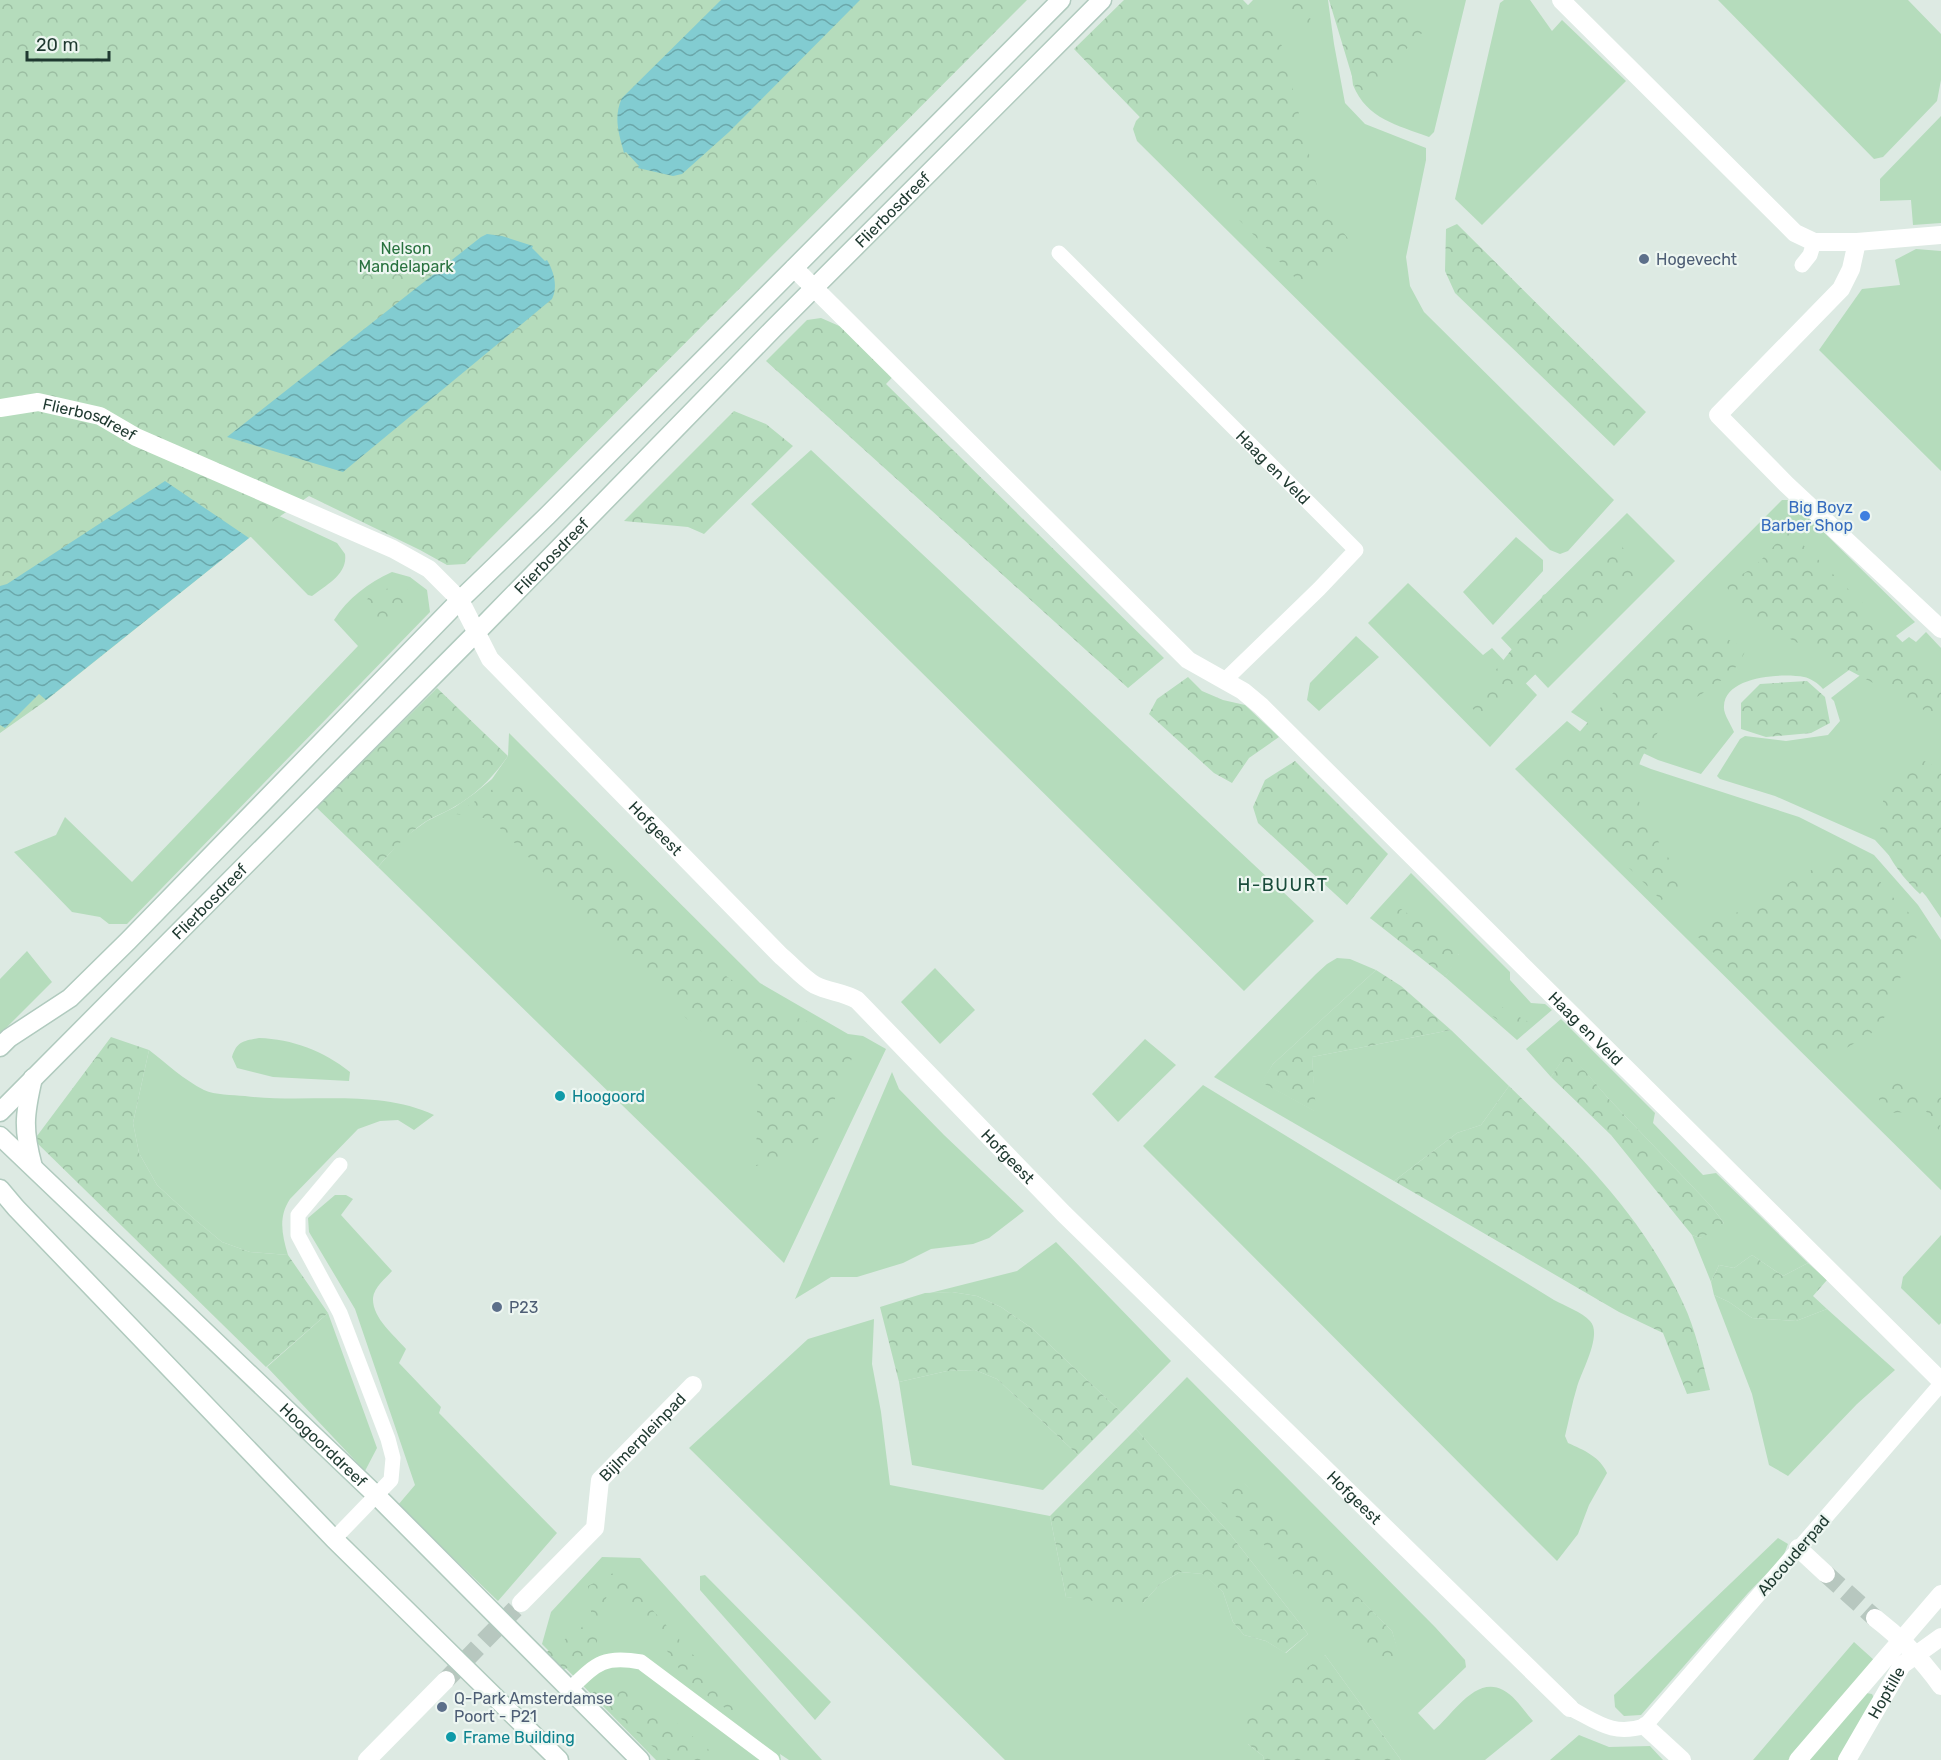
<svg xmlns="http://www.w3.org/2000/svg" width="1941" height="1760" viewBox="0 0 1941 1760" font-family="Rubik,sans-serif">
  <defs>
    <pattern id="forest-crowns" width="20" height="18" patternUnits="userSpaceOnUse" patternTransform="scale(1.5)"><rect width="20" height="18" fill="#b5dcbc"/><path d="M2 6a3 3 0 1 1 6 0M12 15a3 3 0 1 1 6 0" fill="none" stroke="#9bbea2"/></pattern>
    <pattern id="water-waves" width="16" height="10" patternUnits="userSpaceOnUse" patternTransform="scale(1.5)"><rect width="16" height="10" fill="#82ccd1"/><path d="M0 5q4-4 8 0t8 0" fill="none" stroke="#6aa7aa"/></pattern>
  </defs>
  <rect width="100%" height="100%" fill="#ddeae3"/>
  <path fill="#b5dcbc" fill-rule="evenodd" d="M1253,0H1328L1334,44L1345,103L1365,124L1426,148V160L1406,257L1410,286L1424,312L1614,500L1568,551L1560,554L1550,550L1137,141L1133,129L1136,121Z
    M1343,0H1466L1434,132L1429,137C1397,125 1367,119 1353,85Z
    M1504,0H1530L1552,31L1562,20L1626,81L1482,225L1455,199L1500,3Z
    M1718,0H1908L1941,34V80L1937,101L1883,157L1874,159Z
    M1941,116V223L1913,225L1911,200L1880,201V179Z
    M1916,249L1941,251V471L1819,350L1862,289L1900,285L1895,260Z
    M0,437L147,454L337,543L345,554C348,574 326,585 312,596L308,595L251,537Z
    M811,450L1314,921L1244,991L751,504Z
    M1782,500H1791L1915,622L1823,689C1818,683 1810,678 1804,677C1782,673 1725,676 1724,706C1723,714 1731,724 1734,732L1701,774L1658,760L1611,738L1571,712Z
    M1627,513L1675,561L1548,688L1501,638Z
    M1516,537L1543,560V571L1493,625L1463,592Z
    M392,572L410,577L427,590L430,612L127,924H109L100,917L72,912L14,852L56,835L65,817L132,882L358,646L334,620C348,598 368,583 392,572Z
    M1408,583L1483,655L1492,648L1537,695L1490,747L1368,623Z
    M1926,632L1941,648V918L1926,896L1875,840L1775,796L1720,779L1717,776L1740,739L1745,736L1786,741L1828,735L1840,721L1834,701L1831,698L1909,637L1916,642Z
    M1356,636L1379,657L1319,711L1307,700L1310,683Z
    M1567,721L1602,749L1651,769L1799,817L1874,855L1918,905L1941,940V1190L1515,769Z
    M509,733L760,983L848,1034L863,1036L886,1049L784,1263L378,867L402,839L427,821L455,807L475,793L492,779L508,756Z
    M1411,873L1510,972V980L1531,1003L1545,1004L1552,1010L1517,1040L1445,977L1459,955L1370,918Z
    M27,951L52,982L0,1034V979Z
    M1337,958L1350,959L1376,970L1273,1064L1262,1082L1315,1111L1312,1057L1451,1030L1509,1086L1481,1125L1457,1133L1394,1181L1214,1077L1316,974L1327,964Z
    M935,968L975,1010L940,1044L901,1002Z
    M1561,1019L1655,1113L1653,1123L1703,1175L1716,1173L1808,1263L1783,1276L1752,1255L1734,1268L1719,1265L1711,1282L1692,1235L1700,1238L1724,1223L1711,1206L1608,1098L1568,1052L1551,1077L1526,1049Z
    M259,1038C292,1039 324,1051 350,1072L349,1081L273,1077L237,1068L232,1057C237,1041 244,1041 259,1038Z
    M1145,1039L1176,1065L1118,1122L1092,1094Z
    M149,1050C166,1063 184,1080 204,1090C215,1095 232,1095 245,1096C307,1104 376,1088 434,1115L414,1130L398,1120L380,1121L358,1129L290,1199C278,1217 282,1235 288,1255L250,1252L222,1242L193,1218L157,1185L139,1153L133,1123Z
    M892,1072L899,1089L944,1135L1024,1211L989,1238L973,1244L931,1249L903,1263L857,1277H831L795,1299Z
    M1203,1085L1554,1300C1565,1306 1582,1312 1590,1321C1603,1334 1581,1372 1577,1387C1572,1403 1569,1420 1565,1436L1568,1443C1584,1450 1600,1457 1607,1473L1589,1505L1578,1534L1557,1561L1143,1146Z
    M335,1195H346L353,1199L341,1215L392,1271C386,1278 374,1287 373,1298C372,1318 394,1335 406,1349L399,1363L441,1407L439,1413L557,1533L498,1601L398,1505L415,1485L355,1309L309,1232L308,1218Z
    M1941,1235V1323L1939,1325L1901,1288L1903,1277Z
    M1056,1242L1171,1361L1121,1412L1033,1329L1001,1307L977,1296L952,1292L930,1293L1017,1271Z
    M1714,1295L1729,1302L1752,1318L1796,1321L1827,1309L1895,1370L1857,1404L1788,1476L1769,1465L1752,1394Z
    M328,1313L377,1448L365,1471L267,1367Z
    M874,1319L872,1364L881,1412L890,1485L1050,1516L1066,1597L1143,1603L1160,1584L1180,1572L1204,1574L1223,1592L1233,1622L1244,1635L1266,1641L1286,1653L1308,1634L1230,1534L1136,1429L1187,1377L1435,1627L1465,1660L1466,1667L1418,1713L1434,1730C1452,1716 1475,1675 1503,1690C1515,1696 1524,1711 1533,1721L1485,1760H1401L1325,1655L1248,1744L1263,1756L1264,1760H1005L689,1448L808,1339ZM1244,1483L1392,1631L1399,1656Z
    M975,1370L997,1379L1078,1455L1043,1490L912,1465L899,1382L947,1371Z
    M1778,1538L1788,1544L1783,1557L1748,1593L1641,1715L1624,1716L1615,1707L1614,1695Z
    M602,1557L640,1558L822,1760H789L780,1754L781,1760H656L542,1644L551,1612Z
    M705,1575L831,1702L815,1720L700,1590V1576Z
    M1854,1642L1874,1660L1788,1760H1753Z
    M1866,1693L1872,1694L1874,1698L1839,1760H1806Z
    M1579,1735L1609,1747L1650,1746L1663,1760H1550Z"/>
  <path fill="url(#forest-crowns)" d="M0,0H1027L465,564L447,565L420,550L309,496L249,538L44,702L0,733Z
    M1124,0H1243L1274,32L1282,46L1322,206L1351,242L1305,288L1074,49Z
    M1284,0H1305L1315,35Z
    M1329,0H1403L1428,27L1364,92L1360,93L1355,86Z
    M1457,224L1646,412L1614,446L1455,293L1445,271L1446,229Z
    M821,318L853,332L901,368L886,384L1164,658L1128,688L766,361L807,320Z
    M734,411L766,424L793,446L704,534L688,527L624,521Z
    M1788,530L1941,680V719L1747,616L1723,582C1754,574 1767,553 1788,530Z
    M1617,537L1638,575L1489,719L1468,706L1525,632L1543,595L1571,585Z
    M400,585L412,593L394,614L371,624L362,606L372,593Z
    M1690,619L1746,649C1743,656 1739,664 1734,669C1721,683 1698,695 1683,707C1662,724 1632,760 1636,788C1639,816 1673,865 1689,889L1661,900L1540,778L1662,636L1685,620Z
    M1188,677L1202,691L1223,700L1245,705L1279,737L1249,758L1232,783L1214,773L1149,714L1157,699Z
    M1807,681L1825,697L1830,723L1811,733L1766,737L1741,729V703L1760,684Z
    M437,688L508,756C493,777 477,794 454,807C445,813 434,816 425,822C406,835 392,850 378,867L316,807Z
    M1915,756L1941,770V873L1935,877L1920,894C1872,848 1863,804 1915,756Z
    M1295,761L1388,854L1347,905L1258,823L1253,807L1265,780Z
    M518,772L694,929L726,976L766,1004L858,1044L816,1144L756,1166L758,1069L694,1026L491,819L456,814Z
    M1861,850C1879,884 1893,900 1922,924L1880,1028L1823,1062L1690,929L1727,918L1831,859Z
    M1401,909L1424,925L1460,956L1445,977L1370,918Z
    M1376,970L1401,986L1451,1030L1312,1057L1316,1112L1261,1082L1273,1064Z
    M1491,1001L1530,1023L1517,1034L1487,1012Z
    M111,1037L149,1050L133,1123L139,1153L157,1185L193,1218L222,1242L250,1252L288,1255L328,1313L266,1367L34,1140Z
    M1568,1051L1608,1098L1711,1206L1724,1223L1711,1233L1700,1238L1692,1235L1611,1135L1551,1077Z
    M1899,1077L1922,1089L1941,1092L1940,1132L1926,1111L1889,1113L1879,1100C1880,1086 1886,1079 1899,1077Z
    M1509,1086C1577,1152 1642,1215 1683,1303C1696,1330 1702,1361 1710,1390L1687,1394L1663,1333L1619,1312L1394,1181L1457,1133L1481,1125Z
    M1752,1255L1783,1276L1808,1263L1827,1280L1813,1296L1827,1309L1796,1321L1752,1318L1729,1302L1714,1295L1711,1282L1719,1265L1734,1268Z
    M952,1292L977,1296L1001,1307L1033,1329L1121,1412L1078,1455L997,1379L975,1370L947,1371L899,1382L880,1307L925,1293Z
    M1136,1429L1230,1534L1308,1634L1285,1653L1266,1641L1244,1635L1233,1622L1223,1592L1203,1574L1180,1572L1160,1584L1143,1603L1129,1606L1066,1597L1050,1516Z
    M1229,1483H1244L1261,1498L1392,1631L1400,1656L1385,1663L1379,1659L1218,1499L1217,1491L1224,1484Z
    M617,1571L747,1714L735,1715L688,1682L641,1612L607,1594L594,1656L558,1672L544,1654L592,1620L588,1586Z
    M1325,1655L1401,1760H1264L1263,1756L1248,1744L1237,1718Z
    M609,1683L623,1684L638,1691L721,1760H668L592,1693Z"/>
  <path fill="url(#water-waves)" d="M721,0H860L729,132L682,174L673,176L638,168L639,166L626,152L624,153C619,134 613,117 622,98Z
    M487,234L502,236L533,246L532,248L545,261L547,260C554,272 558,286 552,299L343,472L227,437L481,237Z
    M165,481L249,538L46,700L39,694L5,728L0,725V586L7,584Z"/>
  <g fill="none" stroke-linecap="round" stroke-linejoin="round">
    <path stroke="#b7c7bf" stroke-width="18" stroke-dasharray="18 9" stroke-linecap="butt" d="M1826,1574L1875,1618
      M446,1680L521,1603"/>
    <defs>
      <g id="secondary">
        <path d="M0,1047L9,1038L70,998L128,941L460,600L547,516L1061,0"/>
        <path id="s6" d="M0,1112L477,632L773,329L1102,0"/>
        <path id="s7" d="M0,1136L376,1495L640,1760"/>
        <path d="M33,1167C23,1130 24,1116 33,1078"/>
        <path d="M0,1189L16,1208L334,1539L559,1760"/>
      </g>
    </defs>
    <use href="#secondary" stroke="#b0cabe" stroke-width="21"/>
    <g stroke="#fff" stroke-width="15">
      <path id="s1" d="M1059,253L1356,550L1319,589L1224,681"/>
      <path d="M1802,265L1810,255L1814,242"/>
      <path d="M334,1539L391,1480L393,1458L388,1439L340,1313L298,1235V1215L340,1165"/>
      <path d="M570,1689C596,1664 603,1655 641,1662L772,1760"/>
      <path d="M1570,1708C1599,1723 1613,1736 1645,1726L1941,1384"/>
    </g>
    <g stroke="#fff" stroke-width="18">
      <path d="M1561,0L1795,233L1814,242H1857L1941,235"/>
      <path d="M1857,242L1851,269L1841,289L1718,415L1786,484L1941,629"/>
      <path id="s2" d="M794,268L1188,660L1243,691L1261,706L1941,1381"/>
      <path id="s3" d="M0,408L38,402L100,416L136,437L393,549L429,569L460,600L490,659L781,956C792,965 803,978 815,985C829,992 844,992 857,1000L1064,1214L1570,1708"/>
      <path d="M1798,1548L1826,1574"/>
      <path id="s4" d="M521,1603L595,1528L600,1480L693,1385"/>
      <path d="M1875,1618C1901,1638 1922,1659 1941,1686"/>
      <path d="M1645,1726L1682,1760"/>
      <path d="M367,1760L446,1680"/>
      <path d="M1798,1760L1941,1594"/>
      <path id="s5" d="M1847,1760L1902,1665L1941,1637"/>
    </g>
    <use href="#secondary" stroke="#fff" stroke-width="18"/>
  </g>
  <g fill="#5c6f8a" stroke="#edf6f1" stroke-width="2">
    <circle cx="1644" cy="259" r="6"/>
    <circle cx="497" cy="1307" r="6"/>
    <circle cx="442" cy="1707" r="6"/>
  </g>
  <circle fill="#3f7fe0" stroke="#edf6f1" stroke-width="2" cx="1865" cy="516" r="6"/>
  <g fill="#0f9aa8" stroke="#edf6f1" stroke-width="2">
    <circle cx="560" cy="1096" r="6"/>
    <circle cx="451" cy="1737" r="6"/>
  </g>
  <g text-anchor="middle" stroke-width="4.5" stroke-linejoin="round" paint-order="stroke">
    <g font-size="16" fill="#1f3930" stroke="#edf6f1">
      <text dy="6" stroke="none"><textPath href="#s6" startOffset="1269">Flierbosdreef</textPath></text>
      <text dy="6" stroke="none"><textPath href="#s3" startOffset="93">Flierbosdreef</textPath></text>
      <text dy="6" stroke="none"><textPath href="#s1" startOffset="303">Haag en Veld</textPath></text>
      <text dy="6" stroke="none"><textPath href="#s6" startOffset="783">Flierbosdreef</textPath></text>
      <text dy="6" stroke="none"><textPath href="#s3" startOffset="812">Hofgeest</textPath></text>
      <text dy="6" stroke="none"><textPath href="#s6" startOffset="297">Flierbosdreef</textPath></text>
      <text dy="6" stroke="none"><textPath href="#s2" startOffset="1100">Haag en Veld</textPath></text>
      <text dy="6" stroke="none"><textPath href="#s3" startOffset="1298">Hofgeest</textPath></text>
      <text dy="6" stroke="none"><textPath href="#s4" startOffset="214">Bijlmerpleinpad</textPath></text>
      <text dy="6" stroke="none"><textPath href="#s7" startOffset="447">Hoogoorddreef</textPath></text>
      <text dy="6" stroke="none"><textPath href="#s3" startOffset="1784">Hofgeest</textPath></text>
      <text transform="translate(1793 1555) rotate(-49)" y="6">Abcouderpad</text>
      <text dy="6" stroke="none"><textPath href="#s5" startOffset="78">Hoptille</textPath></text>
    </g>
    <g font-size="16" fill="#28713e" stroke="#edf6f1">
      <text x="406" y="254">Nelson<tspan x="406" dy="18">Mandelapark</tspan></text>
    </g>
    <g font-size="16" fill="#4e5e75" stroke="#edf6f1" text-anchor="start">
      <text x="1656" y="265">Hogevecht</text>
      <text x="509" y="1313">P23</text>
      <text x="454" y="1704">Q-Park Amsterdamse<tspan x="454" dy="18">Poort - P21</tspan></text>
    </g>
    <g font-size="16" fill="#366cbe" stroke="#edf6f1" text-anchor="end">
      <text x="1853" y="513">Big Boyz<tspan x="1853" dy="18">Barber Shop</tspan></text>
    </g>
    <g font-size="16" fill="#0d838f" stroke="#edf6f1" text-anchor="start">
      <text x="572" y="1102">Hoogoord</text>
      <text x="463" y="1743">Frame Building</text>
    </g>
    <g font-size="18" letter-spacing="1.5" fill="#1a4c3b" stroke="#edf6f1">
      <text x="1283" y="891">H-BUURT</text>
    </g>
  </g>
  <path d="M27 51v9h82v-9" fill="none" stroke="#1f3930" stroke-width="3"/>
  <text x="36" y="51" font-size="18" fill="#1f3930" stroke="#edf6f1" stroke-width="4.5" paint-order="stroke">20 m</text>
</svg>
